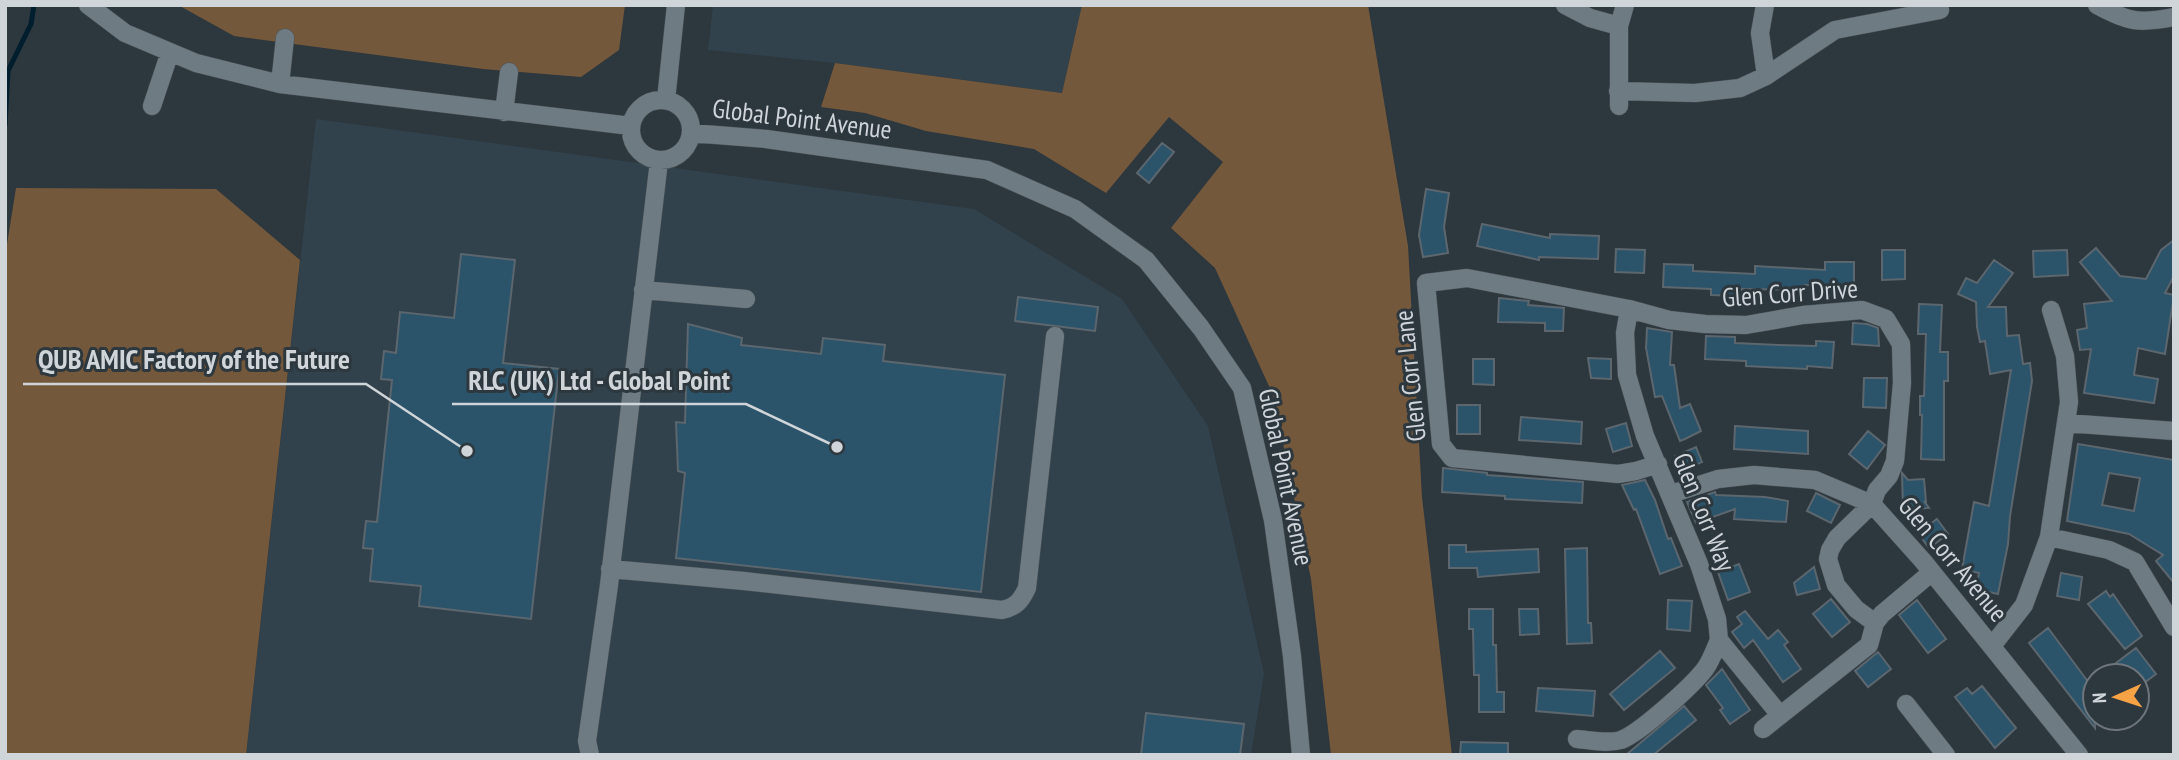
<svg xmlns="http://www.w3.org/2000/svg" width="2179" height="760" viewBox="0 0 2179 760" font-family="'PT Sans Narrow',sans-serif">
  <rect width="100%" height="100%" fill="#2d373e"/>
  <path fill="#31424c" d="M713,5H1082L1062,93L835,63L708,50Z
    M316,119L974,209L1122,299L1208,426L1264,674L1251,755H246Z"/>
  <path fill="#74583b" d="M178,5H625L619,50L581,77L483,69L234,36Z
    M1082,5H1368L1408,246L1422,497L1452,755H1331L1311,579L1273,395L1215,268L1171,228L1223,162L1169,117L1106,193L1034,149L926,131L865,113L821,107L835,63L1062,93Z
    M16,188L216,189L300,260L246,755H5V257Z"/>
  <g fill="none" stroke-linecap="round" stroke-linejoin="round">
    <path stroke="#001e2d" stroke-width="5" d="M5,125L8,71L31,24L34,5"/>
  </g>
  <path fill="#2b5369" stroke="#5b666e" stroke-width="2" fill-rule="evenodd" d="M1162,143L1174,152L1149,183L1137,173Z
    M1426,189L1449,193L1444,227L1448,253L1423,257L1419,235Z
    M1482,224L1550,238V234L1599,236L1598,259L1539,257V260L1477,246Z
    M2174,240V276L2165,293L2174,295L2165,354L2138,348L2134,375L2158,379L2154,403L2084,393L2091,349L2080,350L2077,330L2087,328L2084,304L2112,301L2080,262L2096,248L2120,276L2146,279L2161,250Z
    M1616,249L1645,250L1644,273L1615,272Z
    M1882,250H1905V279L1882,280Z
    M2067,250L2068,275L2034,277L2033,251Z
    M461,254L515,260L503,363L559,369L531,619L419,606L421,586L370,581L373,549L363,548L366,521L377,522L392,380L381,379L384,351L396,353L400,312L454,318Z
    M1994,260L2013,273L1988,307H2006L2007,336L2019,335L2023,364L2030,363L2032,381L2010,516L2008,544L1998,594L1976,589L1979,573L1962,569L1974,502L1989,506L2011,370L1990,374L1985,341L1980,342L1977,327L1976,302L1958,294L1966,278L1977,283Z
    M1825,262H1854V286L1805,285V290L1741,289L1740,296L1711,295V289L1663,287L1664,264L1693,265V271L1755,274V266L1825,270Z
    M1018,297L1098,307L1095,331L1015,321Z
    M1499,298L1529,301L1528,305L1564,308L1563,331H1545V323L1498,322Z
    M1919,304L1942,305L1940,352H1948V381H1944V460L1921,459L1922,415H1920V396H1924L1926,334H1918Z
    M1853,323L1867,324L1878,328L1879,346L1852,344Z
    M688,324L742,338L741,345L821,354L823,338L885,345L883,361L1005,375L981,592L676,558L685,473L678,471L676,422L685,423Z
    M1647,328L1672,332L1670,365H1674L1680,408L1690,404L1701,431L1685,439L1680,441L1662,396L1655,397L1646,348Z
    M1706,336L1735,337V343L1779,345L1816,346V341L1834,342L1832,368L1807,366V369L1746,366V361L1705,359Z
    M1588,358L1611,359V379L1591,378Z
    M1473,359H1494V385L1473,384Z
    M1864,378H1887L1886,408L1863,407Z
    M1457,405H1480V434H1457Z
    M1521,417L1582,422L1581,444L1519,440Z
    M1626,423L1632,446L1613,452L1606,429Z
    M1735,426L1808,431V454L1734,449Z
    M1868,431L1885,445L1867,469L1849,454Z
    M2078,444L2174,460V583L2156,561L2163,555L2129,534L2067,521ZM2109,473L2140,478L2134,511L2102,505Z
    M1696,447L1702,462L1681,471L1675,456Z
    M1443,468L1487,473V475L1583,482L1582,503L1505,499V496L1442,492Z
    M1902,473L1908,480L1924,479L1926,502L1924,501L1929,508L1903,510Z
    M1645,480L1655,500L1668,539L1671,538L1682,566L1660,574L1636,509L1634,510L1622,485Z
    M1715,492L1716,495L1765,497L1788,501L1786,522L1734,519L1735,509L1696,523L1687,502Z
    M1816,493L1840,505L1831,523L1807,511Z
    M1937,519L1948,534L1929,548L1918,533Z
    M1449,545H1466V552L1538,549L1539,572L1478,577L1477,568H1449Z
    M1587,548L1588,623H1591L1592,643L1567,644L1565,549Z
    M1739,564L1750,592L1728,600L1718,572Z
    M1814,567L1820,589L1797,595L1794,583Z
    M2061,573L2082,577L2079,600L2057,596Z
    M2106,591L2110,597L2113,594L2142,636L2125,649L2088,604Z
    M1831,599L1850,622L1832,637L1813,614Z
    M1668,600L1692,601L1690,631L1667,629Z
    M1917,600L1946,639L1928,653L1899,615Z
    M1469,609H1493V645H1496L1497,692H1504V712H1479V675H1474L1473,629H1469Z
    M1519,609H1538L1539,634L1520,635Z
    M1745,611L1768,639L1778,630L1788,642L1784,645L1801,669L1783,682L1753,640L1744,648L1732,632L1742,624L1737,617Z
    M2048,628L2095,691V728L2029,643Z
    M2136,648L2156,674L2140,686L2137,676H2126L2116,663Z
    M1660,651L1675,668L1624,710L1610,694Z
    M1878,652L1891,669L1868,687L1855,671Z
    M1722,669L1750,710L1730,724L1720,710L1723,708L1706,685Z
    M1982,686L2016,728L1995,748L1955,697L1967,688L1972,694Z
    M1538,688L1595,691L1593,716L1536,711Z
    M1684,706L1696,720L1653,755H1626Z
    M1146,713L1244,724L1240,755H1141Z
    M1461,742L1508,743V755H1460Z"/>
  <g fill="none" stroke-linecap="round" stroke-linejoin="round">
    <defs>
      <path id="minor" d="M88,5L125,33L196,63L280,84L631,126
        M1565,5L1590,18L1619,26
        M1765,5L1760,33L1766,76
        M2097,5C2128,22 2139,24 2174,17
        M280,84L285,38
        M1618,91L1695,93L1740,88L1766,76L1835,30L1940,10
        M631 130a30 30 0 1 1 60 0a30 30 0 1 1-60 0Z
        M666,100L676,5
        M152,106L170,52
        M1619,106V26L1625,5
        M504,112L509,72
        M691,133L766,139L987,170L1075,209L1146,260L1201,328L1242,388L1273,520L1292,656L1301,755
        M643,290L746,299
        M1629,309L1625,333L1627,375L1645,436L1699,564L1717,619L1719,640L1780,715
        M2066,423L2174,431
        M1658,464L1636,471L1618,474L1452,458L1441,444L1426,283L1467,278L1629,309L1669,320L1705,324L1746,325L1803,315L1862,310L1886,319L1901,344L1902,383L1895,461L1889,476L1877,490L1872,504L1837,538L1830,550L1828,559L1836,585L1856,609L1875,623
        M1671,494L1718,479L1754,475L1815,480L1872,504L1923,561L2079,755
        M2049,537L2109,550L2135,562L2174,627
        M610,569L744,581L1002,610C1016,607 1021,601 1027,588L1055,336
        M1992,646L2024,605L2049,537L2069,402L2065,356L2051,310
        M1906,704L1946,755
        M1763,729L1869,645L1875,623L1882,614L1932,572
        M1577,739C1590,740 1608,744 1621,740C1640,733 1692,686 1705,669C1711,661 1715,649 1719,640
        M590,755L587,741L609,585L659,161"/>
    </defs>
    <use href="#minor" stroke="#4d565b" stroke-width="19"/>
    <use href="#minor" stroke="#6f7b82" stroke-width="18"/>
  </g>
  <g text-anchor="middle" stroke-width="6" stroke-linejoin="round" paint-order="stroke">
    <g font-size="26" fill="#cfd5d9" stroke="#2d373e">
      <text transform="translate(802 119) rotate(7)" y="9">Global Point Avenue</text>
      <text transform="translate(1790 293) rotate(-4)" y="9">Glen Corr Drive</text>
      <text transform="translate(1410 376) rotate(-96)" y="9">Glen Corr Lane</text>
      <text transform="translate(1286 477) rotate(78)" y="9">Global Point Avenue</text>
      <text transform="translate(1704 512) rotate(68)" y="9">Glen Corr Way</text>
      <text transform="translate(1953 559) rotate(50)" y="9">Glen Corr Avenue</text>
    </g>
  </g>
  <path fill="none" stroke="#cfd5d9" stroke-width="2.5" d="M467 451L366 384H23M837 447L746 404H452"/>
  <g fill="#cfd5d9" stroke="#2d373e" stroke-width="2.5">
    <circle cx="467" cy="451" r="7"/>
    <circle cx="837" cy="447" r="7"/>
  </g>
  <g font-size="28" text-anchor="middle" font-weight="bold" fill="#cfd5d9" stroke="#2d373e" stroke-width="6" stroke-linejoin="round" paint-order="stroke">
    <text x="194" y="369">QUB AMIC Factory of the Future</text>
    <text x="599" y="390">RLC (UK) Ltd - Global Point</text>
  </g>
  <rect width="2179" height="760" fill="none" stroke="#cfd5d9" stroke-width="14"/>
  <g transform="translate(2116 697) rotate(267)"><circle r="33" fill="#2d373e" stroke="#6e767c" stroke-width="2"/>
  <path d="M0-5L12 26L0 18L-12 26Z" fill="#f5a345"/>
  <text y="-10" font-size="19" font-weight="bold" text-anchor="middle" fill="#cfd5d9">N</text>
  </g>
</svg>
